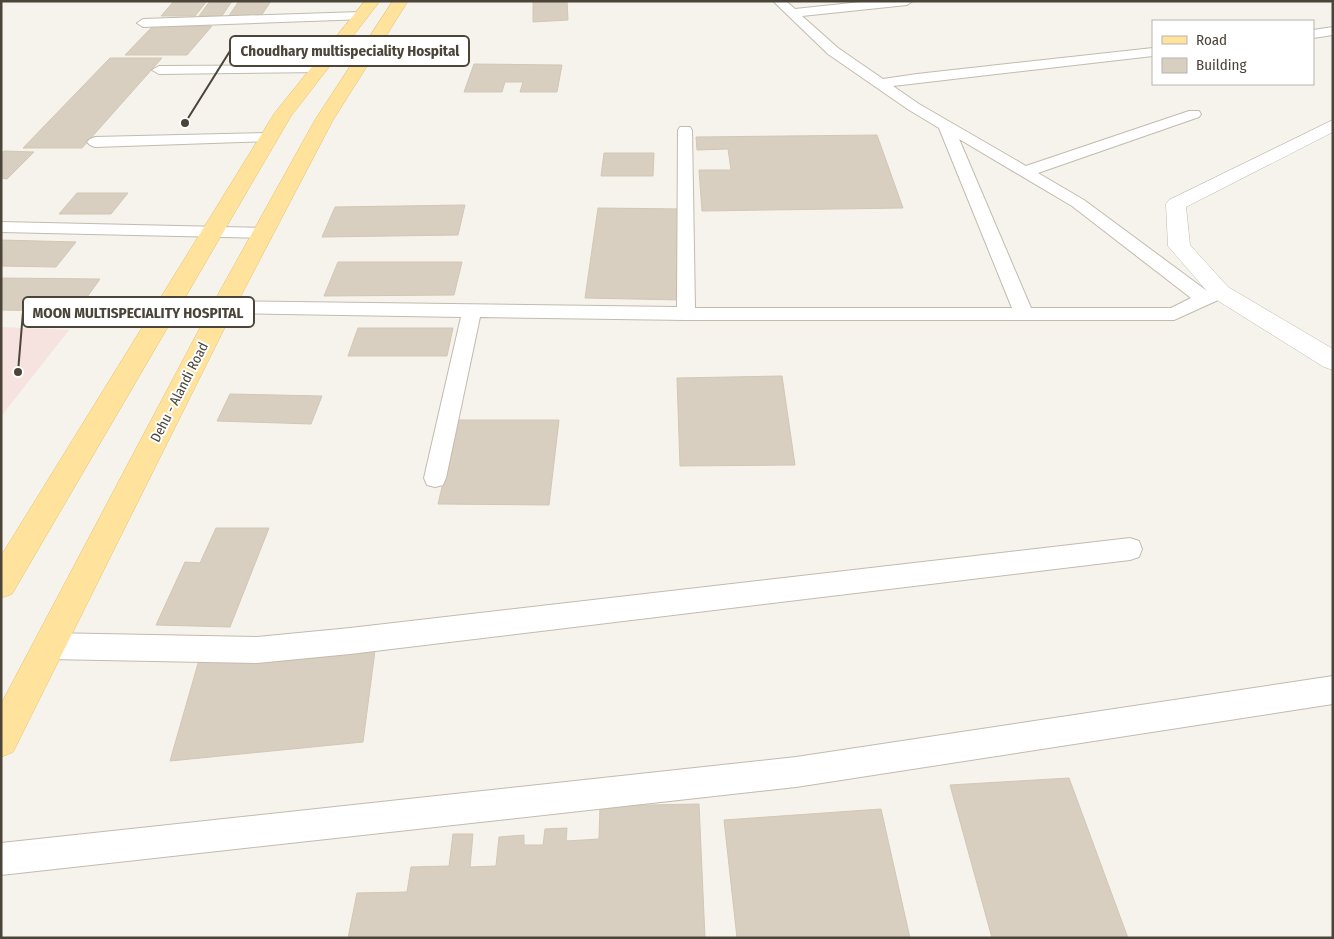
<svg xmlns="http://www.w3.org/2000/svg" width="1334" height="939" viewBox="0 0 1334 939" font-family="'Fira Sans Condensed',sans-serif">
  <rect width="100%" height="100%" fill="#f6f3ec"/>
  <path fill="#f6e3e0" d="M1,327L69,330L2,415H1Z"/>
  <path fill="#d8cfc1" stroke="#d3c7b4" d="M174,1H207L195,16H161Z
    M210,1H232L222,16H199Z
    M239,1H271L261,16L228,17Z
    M533,1H567L568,20L533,22Z
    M153,26H212L187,55H125Z
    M110,58H162L82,148H23Z
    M474,64L562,65L557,92H520L523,82H505L502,92H464Z
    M877,135L903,208L702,211L699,170H731L728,149L697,150L696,137Z
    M4,151L34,152L7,179L1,178V153Z
    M604,153H654L653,176H601Z
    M77,193H128L111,214H59Z
    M465,205L458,235L322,237L335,207Z
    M598,208L682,209L680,300L585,298Z
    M1,240L76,242L56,267L1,266Z
    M338,262H462L454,295L324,296Z
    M1,278L100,279L77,311L1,310Z
    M358,328H453L447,356H348Z
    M782,376L795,465L680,466L677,378Z
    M230,394L322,396L311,424L217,421Z
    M458,420H559L549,505L438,504Z
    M216,528H269L230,627L156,625L185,562L200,563Z
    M376,643L363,742L170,761L199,660Z
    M1069,778L1128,938H992L950,785Z
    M699,804L705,938H348L357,893L407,892L411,867L449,866L453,834H473L470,867L496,866L499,837L524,835V845H543L545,829L567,828L566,841L599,839L600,806Z
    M881,809L910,938H737L724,820Z"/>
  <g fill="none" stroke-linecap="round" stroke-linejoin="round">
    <defs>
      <path id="service" d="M773,1H786L795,9L870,1H913L907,5L802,16L838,48L883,79L917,74L1153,48V56L893,86L919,104L1026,166L1189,111H1199L1201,114L1199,117L1038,173L1084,200L1207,291L1220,286L1227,288L1229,292L1227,296L1174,320H686L480,317L446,478L443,485L435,487L427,485L424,478L461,317L223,313L216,312L214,307L216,302L223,301L677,307L678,130L680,127H690L692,130L695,308H1012L939,128L909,110L828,54ZM959,139L1072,206L1191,298L1171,308H1031Z
        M361,12L365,13L367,16L365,19L143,27L137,23L143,19Z
        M1333,27V35L1313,38V30Z
        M319,65L324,66L326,69L324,72L159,74L152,70L159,66Z
        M268,133L273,135L276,138L273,141L95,147L90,145L87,142L90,139L95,137Z
        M1,222L263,228L269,229L272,233L269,237L263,238L1,232Z
        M1130,538L1139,541L1142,549L1139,557L1130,560L350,654L257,663L49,659L40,655L36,646L40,637L49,633L257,637L350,628Z
        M1333,676V704L796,787L1,875V843L796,757Z"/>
      <path id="minor" d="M1333,120V132L1186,207L1190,245L1228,287L1333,349V370L1324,367L1212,297L1168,246L1166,204L1169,200Z"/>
      <path id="primary" d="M365,1H380L291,116L12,594L1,598V556L274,114Z
        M393,1H408L333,120L235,307L13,752L1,757V704L211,307L315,120Z"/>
    </defs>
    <use href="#service" stroke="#c2bbae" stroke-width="2"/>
    <use href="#minor" stroke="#c2bbae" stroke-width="1"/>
    <use href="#primary" stroke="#e6c16a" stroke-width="1"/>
    <use href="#service" fill="#fff" fill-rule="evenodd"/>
    <use href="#minor" fill="#fff" fill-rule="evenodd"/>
    <use href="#primary" fill="#ffe39c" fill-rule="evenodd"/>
  </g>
  <g text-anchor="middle" stroke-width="4" stroke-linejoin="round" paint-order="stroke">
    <g font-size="14" fill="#4b4439" stroke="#fff">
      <text transform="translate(179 392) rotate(-63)" y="5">Dehu - Alandi Road</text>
    </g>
  </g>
  <path fill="none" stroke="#4b4439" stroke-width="2" d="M185 123L230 51M18 372L23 312"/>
  <g fill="#4b4439" stroke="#fff" stroke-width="2">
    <circle cx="185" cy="123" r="5"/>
    <circle cx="18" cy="372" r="5"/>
  </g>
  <g fill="#fff" stroke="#4b4439" stroke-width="2">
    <rect x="230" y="36" width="239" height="30" rx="5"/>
    <rect x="23" y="297" width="231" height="30" rx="5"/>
  </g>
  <g font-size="15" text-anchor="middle" font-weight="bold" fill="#4b4439">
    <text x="350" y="56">Choudhary multispeciality Hospital</text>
    <text x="138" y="318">MOON MULTISPECIALITY HOSPITAL</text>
  </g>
  <rect width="1334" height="939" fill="none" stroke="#4b4439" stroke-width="5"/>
  <rect x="1152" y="20" width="162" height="65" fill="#ffffff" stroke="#b7b4b0"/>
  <rect x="1162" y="36" width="25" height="8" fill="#ffe39c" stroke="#b7b4b0"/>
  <text x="1196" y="45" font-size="15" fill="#4b4439">Road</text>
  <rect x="1162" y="58" width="25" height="15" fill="#d8cfc1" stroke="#b7b4b0"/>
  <text x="1196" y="70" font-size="15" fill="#4b4439">Building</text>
</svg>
